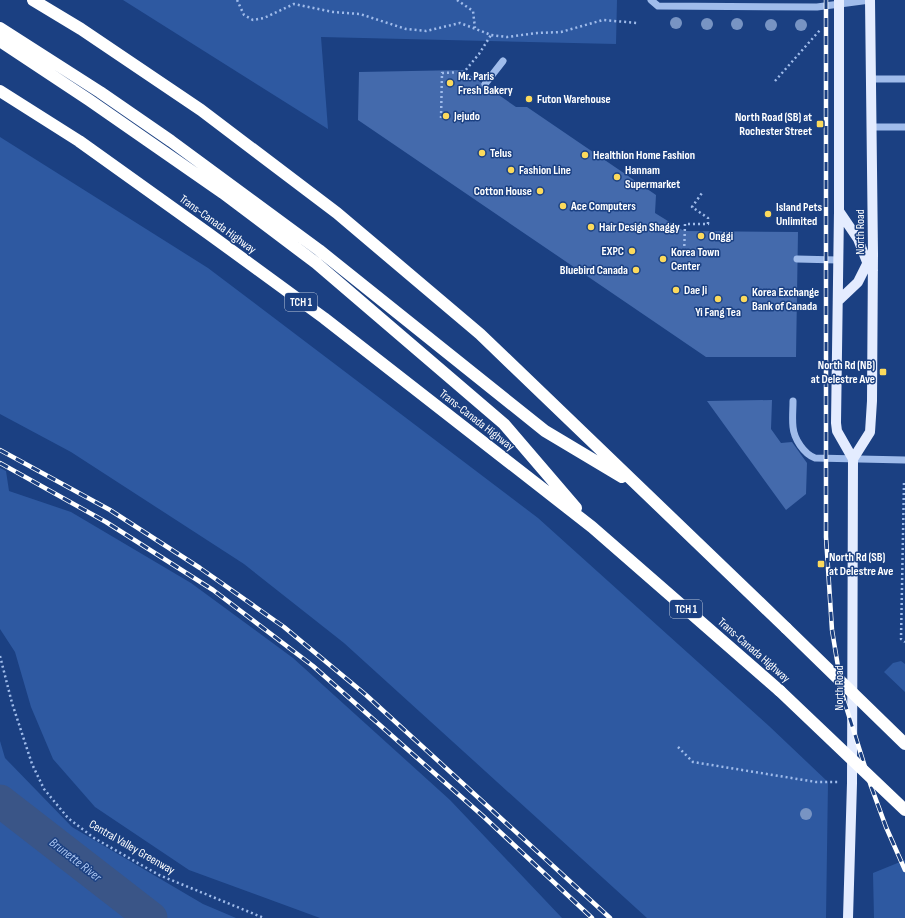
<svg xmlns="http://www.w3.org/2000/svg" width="905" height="918" viewBox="0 0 905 918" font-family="'Sofia Sans Condensed',sans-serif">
  <rect width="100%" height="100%" fill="#1b4082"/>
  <path fill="#2e59a1" d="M123,0H617L616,44L321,37L328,129Z
    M0,137L208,268L538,518L769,726L828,782L826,918H647L344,643L244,564L71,452L0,414Z
    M0,468L6,471L9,491L71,512L191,583L293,658L450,800L562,918H320L189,870L95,807L53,759L31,707L15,652L0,629Z
    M901,661L905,664V692L884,672L893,663Z
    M0,741L5,758L72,827L203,904L236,918H0Z
    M905,860V918H874L873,873Z"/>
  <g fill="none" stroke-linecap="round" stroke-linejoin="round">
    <path stroke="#3a5587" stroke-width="33" d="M0,801L151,918"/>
  </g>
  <path fill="#446aac" d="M463,70L516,107H527L656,195L655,213L684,231L798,232L796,357H706L358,120L359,72Z
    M772,400L771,429L781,443L792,442L807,463L806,494L786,510L707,401Z"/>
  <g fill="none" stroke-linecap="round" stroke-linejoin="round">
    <path stroke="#a0bceb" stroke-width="2.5" stroke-dasharray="2 3" stroke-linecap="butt" d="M237,0L244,15L253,20L264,18L294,4L333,12L360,14L406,29L426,31L460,23L476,29L491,35L507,37L537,33L561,32L603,20L637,23
      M457,0L473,11L475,28
      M775,81L820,30
      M441,118L442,73L464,72L479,54L491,35
      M684,256L685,224H708V218L692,207L702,193
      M904,483L901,639L905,642
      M0,656L12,703L32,764L44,789L68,818L94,838L159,875L264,918
      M678,747L693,762L816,782H839"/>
    <path stroke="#a0bceb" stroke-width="7" d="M651,0L658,6L817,7L870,0
      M871,79H905
      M485,84L503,61
      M872,127H905
      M797,259L838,260
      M793,401C793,410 792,419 793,427C794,439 804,454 815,458L905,460"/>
    <path stroke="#e4ecff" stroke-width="10" d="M839,0V211L836,423L837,431L853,459L852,783L848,918
      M839,211L858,239L867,262L873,270
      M838,301L858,282L870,258
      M853,459L870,432L872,401L873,253L870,0"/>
    <path stroke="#fff" stroke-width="12" d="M33,0L81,29L201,110L337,213L480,334L786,628
      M0,28L100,92L171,141L319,250L545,431L622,477
      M0,41L89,100L223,193L316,263L504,424L576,508
      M0,91L79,141L209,234L324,318L592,527L780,691"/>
    <defs>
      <path id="rail" d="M826,0V537L832,630L843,697L871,786L886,827L905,870
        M0,450L110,510L200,568L284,627L366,695L610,918
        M0,463L106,522L213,590L313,666L484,817L592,918"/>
    </defs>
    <use href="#rail" stroke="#fff" stroke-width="4.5"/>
    <use href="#rail" stroke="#1b4082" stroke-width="3" stroke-dasharray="9" stroke-linecap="butt"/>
    <path stroke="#fff" stroke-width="12" d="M786,628L905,744
      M780,691L905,810"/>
  </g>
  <g fill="#7894c3">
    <circle cx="676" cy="23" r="6"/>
    <circle cx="707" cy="24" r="6"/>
    <circle cx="737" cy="24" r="6"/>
    <circle cx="771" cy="25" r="6"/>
    <circle cx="801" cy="25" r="6"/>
    <circle cx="806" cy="814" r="6"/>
  </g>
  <g fill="#fcda5c" stroke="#1b4082" stroke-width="1.5">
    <circle cx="450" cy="83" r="4"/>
    <circle cx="529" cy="99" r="4"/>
    <circle cx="446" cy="116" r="4"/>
    <rect x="816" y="120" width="8" height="8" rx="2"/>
    <circle cx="482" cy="153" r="4"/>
    <circle cx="585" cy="155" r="4"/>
    <circle cx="511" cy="170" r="4"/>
    <circle cx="617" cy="177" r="4"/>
    <circle cx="540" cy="191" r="4"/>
    <circle cx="563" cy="206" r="4"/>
    <circle cx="768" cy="214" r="4"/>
    <circle cx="591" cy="227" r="4"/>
    <circle cx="701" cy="236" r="4"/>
    <circle cx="632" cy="251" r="4"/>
    <circle cx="663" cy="259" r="4"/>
    <circle cx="636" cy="270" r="4"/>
    <circle cx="676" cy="290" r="4"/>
    <circle cx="718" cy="299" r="4"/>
    <circle cx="744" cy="299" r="4"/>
    <rect x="879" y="368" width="8" height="8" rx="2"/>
    <rect x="817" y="560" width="8" height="8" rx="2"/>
  </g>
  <g text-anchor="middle" stroke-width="3" stroke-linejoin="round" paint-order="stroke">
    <g fill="#1b4082" stroke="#bbc6da" stroke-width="1">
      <rect x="285" y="293" width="32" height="18" rx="3"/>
      <rect x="670" y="600" width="32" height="18" rx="3"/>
    </g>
    <g font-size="11" font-weight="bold" fill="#fff">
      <text x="301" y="306">TCH 1</text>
      <text x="686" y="613">TCH 1</text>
    </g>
    <g font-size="12" font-weight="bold" fill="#fff" stroke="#1b4082" text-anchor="start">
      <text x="458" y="80">Mr. Paris<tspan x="458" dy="14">Fresh Bakery</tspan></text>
      <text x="537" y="103">Futon Warehouse</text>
      <text x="454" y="120">Jejudo</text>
      <text x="812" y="121" text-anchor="end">North Road (SB) at<tspan x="812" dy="14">Rochester Street</tspan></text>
      <text x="490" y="157">Telus</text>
      <text x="593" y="159">Healthlon Home Fashion</text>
      <text x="519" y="174">Fashion Line</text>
      <text x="625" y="174">Hannam<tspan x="625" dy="14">Supermarket</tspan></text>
      <text x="532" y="195" text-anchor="end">Cotton House</text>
      <text x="571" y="210">Ace Computers</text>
      <text x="776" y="211">Island Pets<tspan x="776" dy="14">Unlimited</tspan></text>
      <text x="599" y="231">Hair Design Shaggy</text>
      <text x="709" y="240">Onggi</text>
      <text x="624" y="255" text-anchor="end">EXPC</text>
      <text x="671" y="256">Korea Town<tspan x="671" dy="14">Center</tspan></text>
      <text x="628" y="274" text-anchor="end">Bluebird Canada</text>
      <text x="684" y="294">Dae Ji</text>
      <text x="752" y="296">Korea Exchange<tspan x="752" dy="14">Bank of Canada</tspan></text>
      <text x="718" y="316" text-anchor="middle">Yi Fang Tea</text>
      <text x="875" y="369" text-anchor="end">North Rd (NB)<tspan x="875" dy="14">at Delestre Ave</tspan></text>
      <text x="829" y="561">North Rd (SB)<tspan x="829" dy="14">at Delestre Ave</tspan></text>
    </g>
    <g font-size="12" fill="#fff" stroke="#1b4082">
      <text transform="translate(218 224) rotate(36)" y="4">Trans-Canada Highway</text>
      <text transform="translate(860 232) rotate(-90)" y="4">North Road</text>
      <text transform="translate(477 420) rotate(38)" y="4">Trans-Canada Highway</text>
      <text transform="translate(754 650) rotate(41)" y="4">Trans-Canada Highway</text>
      <text transform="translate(839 688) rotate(-90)" y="4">North Road</text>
      <text transform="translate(132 847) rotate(30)" y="4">Central Valley Greenway</text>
    </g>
    <g font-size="13" font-style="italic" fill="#abc6f2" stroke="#1b4082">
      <text transform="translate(76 859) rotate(38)" y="5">Brunette River</text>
    </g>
  </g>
</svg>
